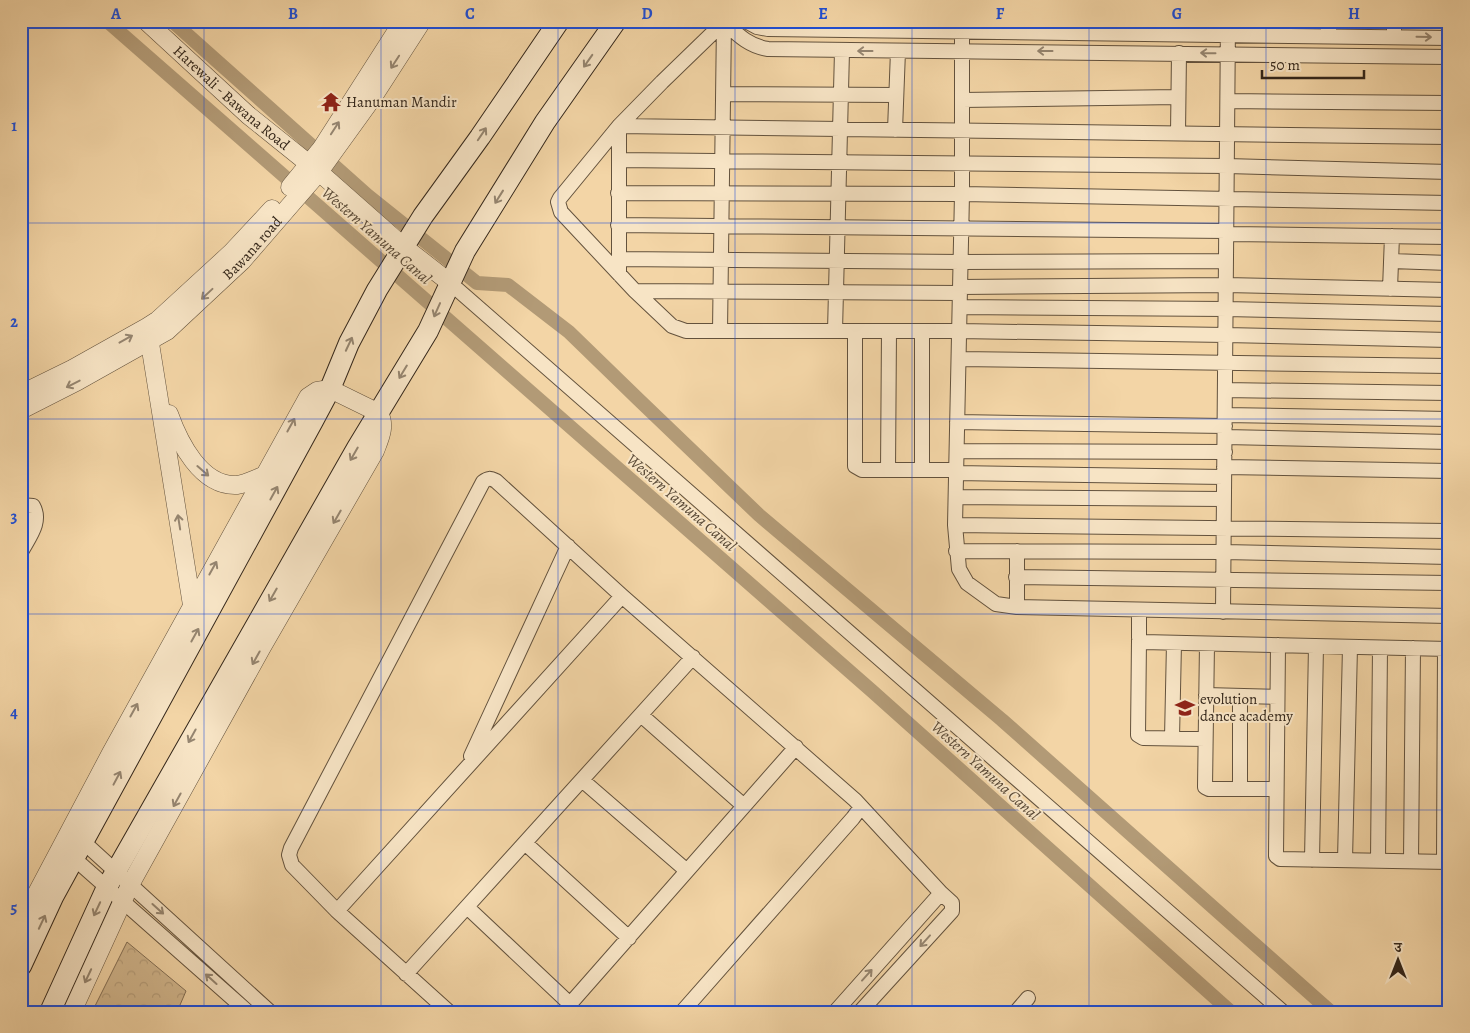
<svg xmlns="http://www.w3.org/2000/svg" width="1470" height="1033" viewBox="0 0 1470 1033" font-family="Alegreya,'Noto Serif Devanagari',serif">
  <defs>
    <pattern id="park-crowns" width="20" height="18" patternUnits="userSpaceOnUse" patternTransform="scale(1.25)"><rect width="20" height="18" fill="#d2b78e"/><path d="M2 6a3 3 0 1 1 6 0M12 15a3 3 0 1 1 6 0" fill="none" stroke="#b59d7a"/></pattern>
  </defs>
  <rect width="100%" height="100%" fill="#f3d5a6"/>
  <filter id="stains"><feTurbulence type="fractalNoise" baseFrequency=".004" numOctaves="4"/><feColorMatrix values="0 0 0 0 .2 0 0 0 0 .09 0 0 0 0 .02 0 0 0 .5 -.17"/></filter>
  <radialGradient id="worn" r=".72"><stop offset=".6" stop-color="#630" stop-opacity="0"/><stop offset="1" stop-color="#630" stop-opacity=".3"/></radialGradient>
  <path fill="url(#park-crowns)" stroke="#826e54" d="M127,942L186,991L177,1012H92Z"/>
  <g fill="none" stroke-linecap="round" stroke-linejoin="round">
    <path stroke="#b29a76" stroke-width="14" d="M107,21L872,691L1231,1012
      M172,21L367,195L477,283L508,285L569,332L638,399L759,515L1002,720L1331,1012"/>
    <defs>
      <path id="minor" d="M723,21C737,34 748,46 768,49L1449,57
        M725,21L662,82L619,126L560,198L558,202L561,212L635,291L672,326L686,331H959L1226,335L1449,340
        M746,21L757,27L768,29L1449,38
        M1328,21L1329,35
        M962,31V194L955,525L959,569L967,583L996,604L1017,607L1449,616
        M1263,35V21
        M1394,36V21
        M723,94L896,95
        M962,100L1178,97
        M1228,101L1449,103
        M895,130L898,51
        M1178,133L1179,53
        M619,160L1227,166L1449,172
        M618,193L962,194L1449,203
        M618,225L1227,231
        M1227,234L1449,237
        M618,259L961,262L1226,261
        M1391,261L1449,263
        M619,274V126L1449,137
        M449,282L1283,1012
        M960,287L1226,285L1449,290
        M1390,289L1392,236
        M635,291L960,293
        M960,307L1226,309L1449,314
        M720,331L724,22
        M835,331L842,51
        M855,331V466L862,470H956
        M922,331V470
        M959,359L1449,366
        M1225,390L1449,393
        M1225,415L1449,419
        M957,422L1225,426
        M1225,437L1449,442
        M957,451L1225,452
        M1224,467L1449,471
        M888,470L889,331
        M956,473L1224,477
        M956,497L1224,499
        M21,505L33,506C42,522 29,537 21,552
        M955,525L1449,531
        M956,551L1224,552L1449,557
        M1017,551V607
        M1016,577L1449,583
        M1139,610V638L1143,642L1449,649
        M1223,612L1228,21
        M1139,640L1138,735L1143,738L1205,739
        M1207,644L1205,787L1209,789H1276
        M1278,645L1276,856L1280,859L1449,862
        M1206,695L1277,697
        M1240,696V789
        M641,715L744,806
        M1172,738L1174,643
        M471,756L568,546
        M582,780L687,871
        M78,837L270,1012
        M525,843L629,938
        M68,853L248,1012
        M1312,860L1316,646
        M1345,860L1350,647
        M1378,861L1380,648
        M1411,861L1413,648
        M1444,861L1445,649
        M467,907L570,1004
        M337,911L622,596
        M406,974L693,657
        M449,1012L337,911L292,865L289,855L291,848L483,482C488,478 490,478 496,481L622,596L855,800L941,893
        M563,1012L796,747
        M682,1012L853,818L861,807
        M835,1012L941,893L952,903V911L860,1012
        M1016,1012L1028,998"/>
      <g id="tertiary">
        <path id="s1" d="M146,21L248,115L319,172L404,247L449,282"/>
        <path d="M290,187L321,149L403,21"/>
        <path d="M148,331L192,605"/>
        <path d="M21,394L72,369L147,327L158,320L232,252L272,209"/>
        <path id="s2" d="M21,410L78,381L167,331L242,261L319,172L371,100L422,21"/>
        <path d="M169,414C179,442 201,487 237,485C245,484 255,479 263,476"/>
        <path d="M21,923L111,753L308,397L317,391L330,389L379,413C386,426 380,438 375,451L262,647L130,885L72,1012"/>
      </g>
      <path id="secondary" d="M21,966L53,897L313,421L330,389L349,343L377,290L423,216L480,137L559,21
        M50,1012L107,887L357,448L428,331L465,251L545,122L616,21"/>
    </defs>
    <use href="#minor" stroke="#63523d" stroke-width="16"/>
    <use href="#tertiary" stroke="#63523d" stroke-width="19"/>
    <use href="#secondary" stroke="#33261a" stroke-width="22"/>
    <use href="#minor" stroke="#f7e4c5" stroke-width="14"/>
    <use href="#tertiary" stroke="#f7e4c5" stroke-width="18"/>
    <use href="#secondary" stroke="#f7e4c5" stroke-width="20"/>
  </g>
  <defs><path id="oneway-shaft" d="M-6 0H5M1.5-3L5.5 0L1.5 3" fill="none" stroke-width="1.6" stroke-linecap="round" stroke-linejoin="round" transform="scale(1.25)"/></defs>
  <g stroke="#958570">
    <use href="#oneway-shaft" transform="translate(1424 37) rotate(1)"/>
    <use href="#oneway-shaft" transform="translate(865 51) rotate(-180)"/>
    <use href="#oneway-shaft" transform="translate(1045 51) rotate(-180)"/>
    <use href="#oneway-shaft" transform="translate(1208 53) rotate(-179)"/>
    <use href="#oneway-shaft" transform="translate(588 61) rotate(125)"/>
    <use href="#oneway-shaft" transform="translate(395 62) rotate(123)"/>
    <use href="#oneway-shaft" transform="translate(335 128) rotate(-57)"/>
    <use href="#oneway-shaft" transform="translate(482 134) rotate(-56)"/>
    <use href="#oneway-shaft" transform="translate(499 197) rotate(122)"/>
    <use href="#oneway-shaft" transform="translate(207 294) rotate(137)"/>
    <use href="#oneway-shaft" transform="translate(437 310) rotate(114)"/>
    <use href="#oneway-shaft" transform="translate(126 339) rotate(-29)"/>
    <use href="#oneway-shaft" transform="translate(349 344) rotate(-65)"/>
    <use href="#oneway-shaft" transform="translate(403 372) rotate(121)"/>
    <use href="#oneway-shaft" transform="translate(73 384) rotate(153)"/>
    <use href="#oneway-shaft" transform="translate(291 425) rotate(-61)"/>
    <use href="#oneway-shaft" transform="translate(354 454) rotate(120)"/>
    <use href="#oneway-shaft" transform="translate(203 471) rotate(41)"/>
    <use href="#oneway-shaft" transform="translate(274 493) rotate(-61)"/>
    <use href="#oneway-shaft" transform="translate(337 517) rotate(120)"/>
    <use href="#oneway-shaft" transform="translate(179 522) rotate(-99)"/>
    <use href="#oneway-shaft" transform="translate(213 568) rotate(-61)"/>
    <use href="#oneway-shaft" transform="translate(273 595) rotate(120)"/>
    <use href="#oneway-shaft" transform="translate(195 635) rotate(-61)"/>
    <use href="#oneway-shaft" transform="translate(256 658) rotate(119)"/>
    <use href="#oneway-shaft" transform="translate(134 710) rotate(-61)"/>
    <use href="#oneway-shaft" transform="translate(192 736) rotate(119)"/>
    <use href="#oneway-shaft" transform="translate(117 778) rotate(-62)"/>
    <use href="#oneway-shaft" transform="translate(177 800) rotate(119)"/>
    <use href="#oneway-shaft" transform="translate(97 909) rotate(115)"/>
    <use href="#oneway-shaft" transform="translate(158 909) rotate(42)"/>
    <use href="#oneway-shaft" transform="translate(42 922) rotate(-65)"/>
    <use href="#oneway-shaft" transform="translate(925 941) rotate(132)"/>
    <use href="#oneway-shaft" transform="translate(867 975) rotate(-48)"/>
    <use href="#oneway-shaft" transform="translate(88 976) rotate(115)"/>
    <use href="#oneway-shaft" transform="translate(211 979) rotate(-138)"/>
  </g>
  <path fill="none" stroke="#1d4ed8" stroke-width="1" stroke-opacity="0.55" d="M204,21V1012M381,21V1012M558,21V1012M735,21V1012M912,21V1012M1089,21V1012M1266,21V1012M21,223H1449M21,419H1449M21,614H1449M21,810H1449"/>
  <defs>
    <symbol id="temple-bare" viewBox="-9 -9 18 18"><path d="M0-6L5-2H3V0L6.5 2.5H4V6H1.5V3h-3V6H-4V2.5H-6.5L-3 0V-2H-5Z" fill="#8f2418" stroke="#f7e4c5" stroke-width="2.5" paint-order="stroke"/></symbol>
    <symbol id="school-bare" viewBox="-9 -9 18 18"><path d="M0-5L7-2L0 1L-7-2ZM-4 1L0 2.5L4 1V4Q0 6-4 4Z" fill="#8f2418" stroke="#f7e4c5" stroke-width="2.5" paint-order="stroke"/></symbol>
  </defs>
  <g fill-rule="evenodd">
    <use href="#temple-bare" x="317" y="88" width="28" height="28"/>
    <use href="#school-bare" x="1171" y="694" width="28" height="28"/>
  </g>
  <g text-anchor="middle" stroke-width="4" stroke-linejoin="round" paint-order="stroke">
    <g font-size="15" fill="#33261a" stroke="#f7e4c5">
      <text dy="5" stroke="none"><textPath href="#s1" startOffset="115">Harewali - Bawana Road</textPath></text>
      <text dy="5" stroke="none"><textPath href="#s2" startOffset="285">Bawana road</textPath></text>
    </g>
    <g font-size="15" fill="#33261a" stroke="#f7e4c5" text-anchor="start">
      <text x="346" y="107">Hanuman Mandir</text>
      <text x="1200" y="704">evolution<tspan x="1200" dy="17">dance academy</tspan></text>
    </g>
    <g font-size="16" font-style="italic" fill="#594936" stroke="#f7e4c5">
      <text transform="translate(377 235) rotate(41)" y="6">Western Yamuna Canal</text>
      <text transform="translate(682 502) rotate(41)" y="6">Western Yamuna Canal</text>
      <text transform="translate(986 770) rotate(42)" y="6">Western Yamuna Canal</text>
    </g>
  </g>
  <rect width="1470" height="1033" fill="none" stroke="#f3d5a6" stroke-width="55"/>
  <g transform="translate(1398 960)" stroke="#f7e4c5" stroke-width="4" paint-order="stroke">
  <path d="M0-4L9 19L0 12L-9 19Z" fill="#33261a"/>
  <text y="-8" font-size="14" font-weight="bold" text-anchor="middle" fill="#33261a">उ</text>
  </g>
  <path d="M1262 70v8h102v-8" fill="none" stroke="#33261a" stroke-width="2.5"/>
  <text x="1270" y="70" font-size="15" fill="#33261a" stroke="#f7e4c5" stroke-width="4" paint-order="stroke">50 m</text>
  <rect x="28" y="28" width="1414" height="978" fill="none" stroke="#1d4ed8" stroke-width="2"/>
  <g font-size="16" text-anchor="middle" font-weight="bold" fill="#1d4ed8">
    <text x="116" y="19">A</text>
    <text x="293" y="19">B</text>
    <text x="470" y="19">C</text>
    <text x="647" y="19">D</text>
    <text x="823" y="19">E</text>
    <text x="1000" y="19">F</text>
    <text x="1177" y="19">G</text>
    <text x="1354" y="19">H</text>
    <text x="14" y="131">1</text>
    <text x="14" y="327">2</text>
    <text x="14" y="522">3</text>
    <text x="14" y="718">4</text>
    <text x="14" y="913">5</text>
  </g>
  <rect width="100%" height="100%" filter="url(#stains)"/>
  <rect width="100%" height="100%" fill="url(#worn)"/>
</svg>
